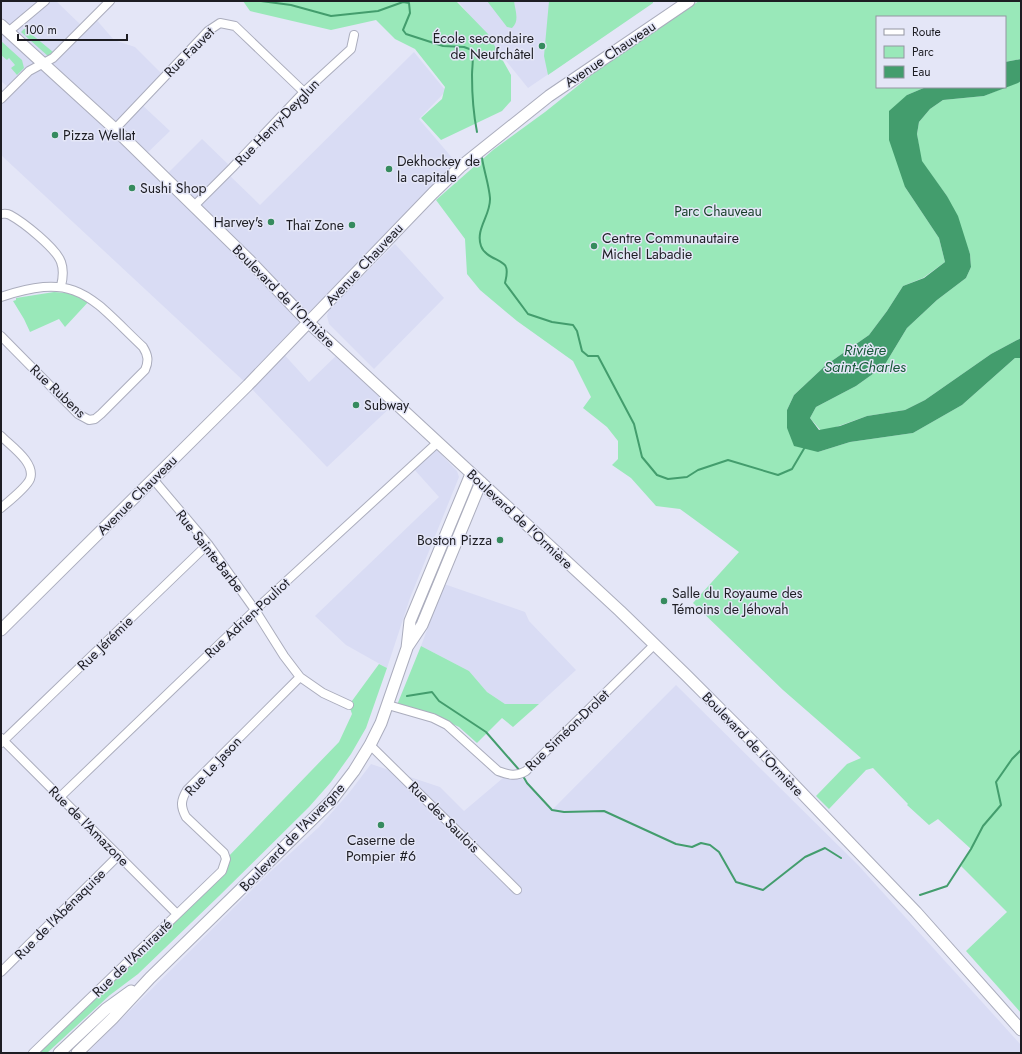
<svg xmlns="http://www.w3.org/2000/svg" width="1022" height="1054" viewBox="0 0 1022 1054" font-family="Jost,sans-serif">
  <rect width="100%" height="100%" fill="#e4e6f7"/>
  <path fill="#d9dcf4" d="M1,1H56L83,27L94,17L114,40L135,47L165,77L139,102L170,131L143,157L164,177L202,139L232,168L227,173L260,205L414,52L446,91L419,119L460,167L281,351L309,382L340,352L394,404L327,467L248,385L1,155V99L10,89L1,81Z
    M458,1H653V3L528,88Z
    M395,244L444,298L374,369L329,324L327,316L329,309Z
    M435,448L457,471L459,477L410,598L387,668L346,645L315,616L439,497L413,468Z
    M444,584L525,612L529,621L576,670L539,704H505L487,692L469,671L421,646Z
    M676,685L858,865L1021,1045V1053H87L270,872L319,827L349,793L371,764L440,787L464,811L503,778L519,775L552,810Z"/>
  <path fill="#99e8b9" d="M243,1H456L488,34L511,75V101L502,111L441,140L421,118L442,99L445,87L415,49L395,39L376,20L331,30L250,11Z
    M487,1H514C515,10 520,21 512,28L507,27Z
    M549,1H653V3L548,75L544,56Z
    M699,1H1021V59L1005,62V17H877V87H926L907,95L905,187L939,238L945,262L923,278L903,286L887,311L869,335L826,365L794,395L787,410V428L818,452L850,442L913,433L962,405L1015,358H1021V1013L966,951L1007,912L961,866L971,849L938,819L929,825L907,805L908,804L873,768L866,770L829,809L816,796L847,764L861,758L783,690L693,603L739,552L680,509L656,506L631,478L612,465L618,459V441L607,427L583,408L591,397L573,361L517,321L480,290L467,274L465,239L436,200L493,150L545,112L619,53Z
    M28,25L30,33L53,52L49,57L21,32Z
    M1,41L22,60L24,68L17,75L11,68L15,65L9,58L7,60L1,55Z
    M1021,81V338L991,354L925,400L905,410L867,416L822,432L810,418L816,407L856,386L884,366L907,328L937,300L966,278L971,267L970,254L947,196L921,161L917,134L919,122L930,109L943,100L984,96Z
    M54,292L67,293L90,300L65,327L59,319L30,332L24,319L13,301L16,300V298Z
    M421,646L469,671L487,692L505,704H539L513,727L502,718L477,743L459,727L446,721L397,705Z
    M379,664L387,668L366,728L351,754L331,782L309,807L219,896L138,974L110,995L47,1053H33L222,871L226,859L339,742L352,714L349,705Z"/>
  <path fill="#439d6d" d="M1021,59V81L1018,83L984,96L943,100L930,109L919,122L917,134L922,161L947,196L958,216L970,254L971,267L966,278L937,300L907,328L884,366L856,386L816,407L810,418L819,430L840,426L867,416L905,410L925,400L991,354L1021,338V358H1015L962,405L913,433L850,442L818,452L794,446L787,428V410L794,395L826,365L869,335L887,311L903,286L924,278L945,262L939,238L905,187L889,140V111L907,95L926,87H1005V62Z"/>
  <g fill="none" stroke-linecap="round" stroke-linejoin="round">
    <path stroke="#439d6d" stroke-width="2" d="M261,1L291,5L331,16L378,11L403,2L409,3L410,13L403,30L406,34L443,46L464,47L472,50C474,59 472,66 472,75C472,95 473,112 477,132
      M482,158C484,171 489,185 490,198C491,215 475,229 481,246C485,258 504,260 506,267C508,272 506,278 505,283L528,314L552,322L573,325L577,331L582,351L588,356H598L634,424L642,457L657,475L668,479L687,477L698,470L728,460L778,475L792,469L805,447
      M407,696L432,692L439,701L486,732L521,772
      M523,776L527,783L552,810L564,812L604,811L676,844L692,847L701,843L710,845L719,852L736,882L763,890L805,857L825,848L841,858
      M920,895L947,886L971,849L983,826L1001,805L996,782L1012,759L1021,750"/>
    <defs>
      <path id="street" d="M8,32L45,1
        M1,99L29,71L53,58L110,1
        M115,129L208,31L220,23L235,26L304,92
        M194,206L232,168L304,92L351,49L354,35
        M1,214C4,214 7,213 10,215C23,222 56,248 61,262C64,270 63,278 61,286
        M1,297C78,271 90,297 143,347C148,355 149,361 145,370L101,414L95,419L89,420L78,414L1,336
        M1,436C11,446 36,463 30,479C27,487 8,502 1,508
        M153,479L208,544L255,610L284,656L300,677L323,693L349,705
        M388,705L433,718L447,725L498,771C509,775 516,777 526,771L654,645
        M1,738L177,914
        M1,743L208,544
        M370,745L517,890
        M60,797L255,610L437,443
        M1,972L119,855
        M33,1053L222,871L226,859L224,853L186,817C180,806 181,800 187,790L300,677"/>
      <path id="secondary" d="M1,25L115,129L250,261L309,323L620,611L686,675L752,741L916,912L1021,1030
        M1,630L248,385L433,193L460,167L549,96L689,1
        M408,646L422,625L481,482
        M59,1053L106,1009L131,991
        M77,1053L113,1018L150,978L331,801L354,771L370,745L381,723L407,648L410,621L471,474"/>
    </defs>
    <use href="#street" stroke="#abadbd" stroke-width="10"/>
    <use href="#secondary" stroke="#abadbd" stroke-width="13"/>
    <use href="#street" stroke="#fff" stroke-width="8"/>
    <use href="#secondary" stroke="#fff" stroke-width="11"/>
  </g>
  <g fill="#368b5e" stroke="#e4e6f7" stroke-width="1.5">
    <circle cx="542" cy="46" r="4"/>
    <circle cx="55" cy="135" r="4"/>
    <circle cx="389" cy="169" r="4"/>
    <circle cx="132" cy="188" r="4"/>
    <circle cx="271" cy="222" r="4"/>
    <circle cx="352" cy="225" r="4"/>
    <circle cx="594" cy="246" r="4"/>
    <circle cx="356" cy="405" r="4"/>
    <circle cx="500" cy="540" r="4"/>
    <circle cx="664" cy="601" r="4"/>
    <circle cx="381" cy="825" r="4"/>
  </g>
  <g text-anchor="middle" stroke-width="3" stroke-linejoin="round" paint-order="stroke">
    <g font-size="14" fill="#1d1d23" stroke="#e4e6f7" text-anchor="start">
      <text x="534" y="43" text-anchor="end">École secondaire<tspan x="534" dy="16">de Neufchâtel</tspan></text>
      <text x="63" y="140">Pizza Wellat</text>
      <text x="397" y="166">Dekhockey de<tspan x="397" dy="16">la capitale</tspan></text>
      <text x="140" y="193">Sushi Shop</text>
      <text x="263" y="227" text-anchor="end">Harvey's</text>
      <text x="344" y="230" text-anchor="end">Thaï Zone</text>
      <text x="602" y="243">Centre Communautaire<tspan x="602" dy="16">Michel Labadie</tspan></text>
      <text x="364" y="410">Subway</text>
      <text x="492" y="545" text-anchor="end">Boston Pizza</text>
      <text x="672" y="598">Salle du Royaume des<tspan x="672" dy="16">Témoins de Jéhovah</tspan></text>
      <text x="381" y="845" text-anchor="middle">Caserne de<tspan x="381" dy="16">Pompier #6</tspan></text>
    </g>
    <g font-size="14" fill="#1d1d23" stroke="#e4e6f7">
      <text transform="translate(189 52) rotate(-45)" y="5">Rue Fauvet</text>
      <text transform="translate(610 54) rotate(-34)" y="5">Avenue Chauveau</text>
      <text transform="translate(277 122) rotate(-46)" y="5">Rue Henry-Deyglun</text>
      <text transform="translate(364 264) rotate(-47)" y="5">Avenue Chauveau</text>
      <text transform="translate(284 296) rotate(45)" y="5">Boulevard de l'Ormière</text>
      <text transform="translate(58 391) rotate(43)" y="5">Rue Rubens</text>
      <text transform="translate(137 495) rotate(-45)" y="5">Avenue Chauveau</text>
      <text transform="translate(520 519) rotate(43)" y="5">Boulevard de l'Ormière</text>
      <text transform="translate(210 551) rotate(52)" y="5">Rue Sainte-Barbe</text>
      <text transform="translate(247 618) rotate(-43)" y="5">Rue Adrien-Pouliot</text>
      <text transform="translate(105 643) rotate(-44)" y="5">Rue Jérémie</text>
      <text transform="translate(567 730) rotate(-44)" y="5">Rue Siméon-Drolet</text>
      <text transform="translate(753 744) rotate(46)" y="5">Boulevard de l'Ormière</text>
      <text transform="translate(213 766) rotate(-47)" y="5">Rue Le Jason</text>
      <text transform="translate(444 817) rotate(45)" y="5">Rue des Saulois</text>
      <text transform="translate(89 826) rotate(45)" y="5">Rue de l'Amazone</text>
      <text transform="translate(292 837) rotate(-46)" y="5">Boulevard de l'Auvergne</text>
      <text transform="translate(60 914) rotate(-45)" y="5">Rue de l'Abénaquise</text>
      <text transform="translate(132 958) rotate(-44)" y="5">Rue de l'Amirauté</text>
    </g>
    <g font-size="14" fill="#173d28" stroke="#e4e6f7">
      <text x="718" y="216">Parc Chauveau</text>
    </g>
    <g font-size="15" font-style="italic" fill="#185a39" stroke="#e4e6f7">
      <text x="865" y="355">Rivière<tspan x="865" dy="17">Saint-Charles</tspan></text>
    </g>
  </g>
  <rect width="1022" height="1054" fill="none" stroke="#1d1d23" stroke-width="4"/>
  <rect x="876" y="16" width="130" height="72" fill="#e4e6f7" stroke="#9496a2"/>
  <rect x="884" y="29" width="20" height="6" fill="#ffffff" stroke="#9496a2"/>
  <text x="912" y="36" font-size="12" fill="#1d1d23">Route</text>
  <rect x="884" y="46" width="20" height="12" fill="#99e8b9" stroke="#9496a2"/>
  <text x="912" y="56" font-size="12" fill="#1d1d23">Parc</text>
  <rect x="884" y="66" width="20" height="12" fill="#439d6d" stroke="#9496a2"/>
  <text x="912" y="76" font-size="12" fill="#1d1d23">Eau</text>
  <path d="M18 34v6h109v-6" fill="none" stroke="#1d1d23" stroke-width="2"/>
  <text x="24" y="34" font-size="12" fill="#1d1d23" stroke="#e4e6f7" stroke-width="3" paint-order="stroke">100 m</text>
</svg>
